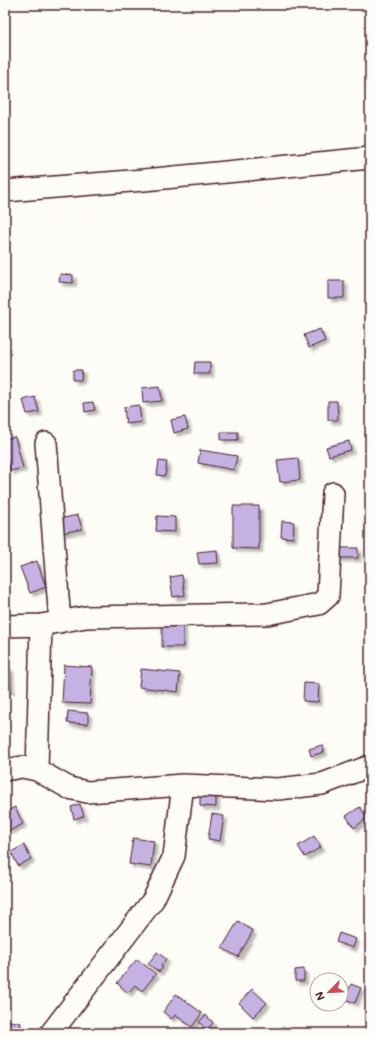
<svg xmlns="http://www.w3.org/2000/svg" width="375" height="1038" viewBox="0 0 375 1038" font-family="Mali,sans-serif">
  <defs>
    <filter id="shadow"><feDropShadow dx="3.5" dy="3.5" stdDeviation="1" flood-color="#0004"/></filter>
  </defs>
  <rect width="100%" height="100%" fill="#fdfcf7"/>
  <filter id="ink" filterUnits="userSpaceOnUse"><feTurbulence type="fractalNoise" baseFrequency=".025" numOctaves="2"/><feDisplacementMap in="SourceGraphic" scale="8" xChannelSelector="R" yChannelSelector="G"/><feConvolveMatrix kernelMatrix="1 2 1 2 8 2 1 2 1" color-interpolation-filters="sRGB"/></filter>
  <g filter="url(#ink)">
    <path fill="#c5b2e2" stroke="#4a1f2b" filter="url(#shadow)" d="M60,274L73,275V283L59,282Z
      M328,281H344V298H328Z
      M320,329L325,341L309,348L304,335Z
      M195,362H210V374H194Z
      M73,370H82L81,380H73Z
      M160,386L162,401L143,403L142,388Z
      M35,397L39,412L27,414L23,400Z
      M328,401H337L338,420H328Z
      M93,402L95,410L85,412L84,403Z
      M139,405L141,422L126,424L124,407Z
      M185,417L188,429L174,433L171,420Z
      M221,432H238V440H221Z
      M15,437L23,468L10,471L5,451V439Z
      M349,441L351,450L329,456L326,447Z
      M200,450L237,456L234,470L198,463Z
      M298,458L300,480L280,482L277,460Z
      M159,461L167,462L165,476L157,475Z
      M233,506H259V549L233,548Z
      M78,515L82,529L57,534L54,520Z
      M157,516L175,517V532L156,531Z
      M282,521L294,522L293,538L281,537Z
      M333,548H358V558H333Z
      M217,550L218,563L199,564L197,552Z
      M37,561L46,587L30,593L20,567Z
      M182,575L185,595L173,597L170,577Z
      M162,623H183V647H162Z
      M64,665L92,667L90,704L62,703Z
      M5,668H10L11,690L5,691Z
      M141,669L180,673L178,692L139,687Z
      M304,683L319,684L318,702L303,701Z
      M68,711L88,713V724L67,723Z
      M322,745L324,752L311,756L309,749Z
      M200,791H216V807L200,806Z
      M80,804L84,816L74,819L71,807Z
      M15,807L23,824L9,831L5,822V812Z
      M360,807L367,818L354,828L346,816Z
      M212,814L224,816L220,841L208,839Z
      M314,836L321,847L305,857L298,846Z
      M133,838L154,841L151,867L129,864Z
      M24,845L31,859L18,866L11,852Z
      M238,921L253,931L238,957L222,948Z
      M339,933L356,939L353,948L336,942Z
      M157,952L166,959L161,966L163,967L159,972L148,964Z
      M137,959L156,974L142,991L135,985L128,993L117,983Z
      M304,969V981H295V970Z
      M351,984L361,988L355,1003L345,999Z
      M252,989L267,1003L253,1017L239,1003Z
      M176,994L202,1013L192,1027L175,1015L172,1019L163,1012Z
      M206,1015L213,1023L206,1030L199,1022Z
      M5,1020L21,1023L19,1033H5Z"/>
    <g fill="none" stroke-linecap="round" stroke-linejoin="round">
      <defs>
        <path id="minor" d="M5,191L144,180L370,158
          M46,443L60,622
          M5,626L41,625L86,617L267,614L319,604L328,596L333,493
          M5,770L22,767L37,770L69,788L87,792L183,785L278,789L322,784L370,766
          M37,770L41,625
          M51,1033L153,900L174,856L183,785"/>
      </defs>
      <use href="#minor" stroke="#4a1f2b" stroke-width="24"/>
      <use href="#minor" stroke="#fdfcf7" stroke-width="21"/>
    </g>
  </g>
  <rect width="375" height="1038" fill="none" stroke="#fdfcf7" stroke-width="20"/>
  <rect x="10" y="10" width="355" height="1018" fill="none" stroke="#4a1f2b" stroke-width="1.5" filter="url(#ink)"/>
  <g transform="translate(329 992) rotate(246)"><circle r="19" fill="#fdfcf7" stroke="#b5a4a5"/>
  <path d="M0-3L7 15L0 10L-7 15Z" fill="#d1495b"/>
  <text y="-6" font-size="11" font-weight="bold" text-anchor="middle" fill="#4a1f2b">N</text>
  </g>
</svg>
